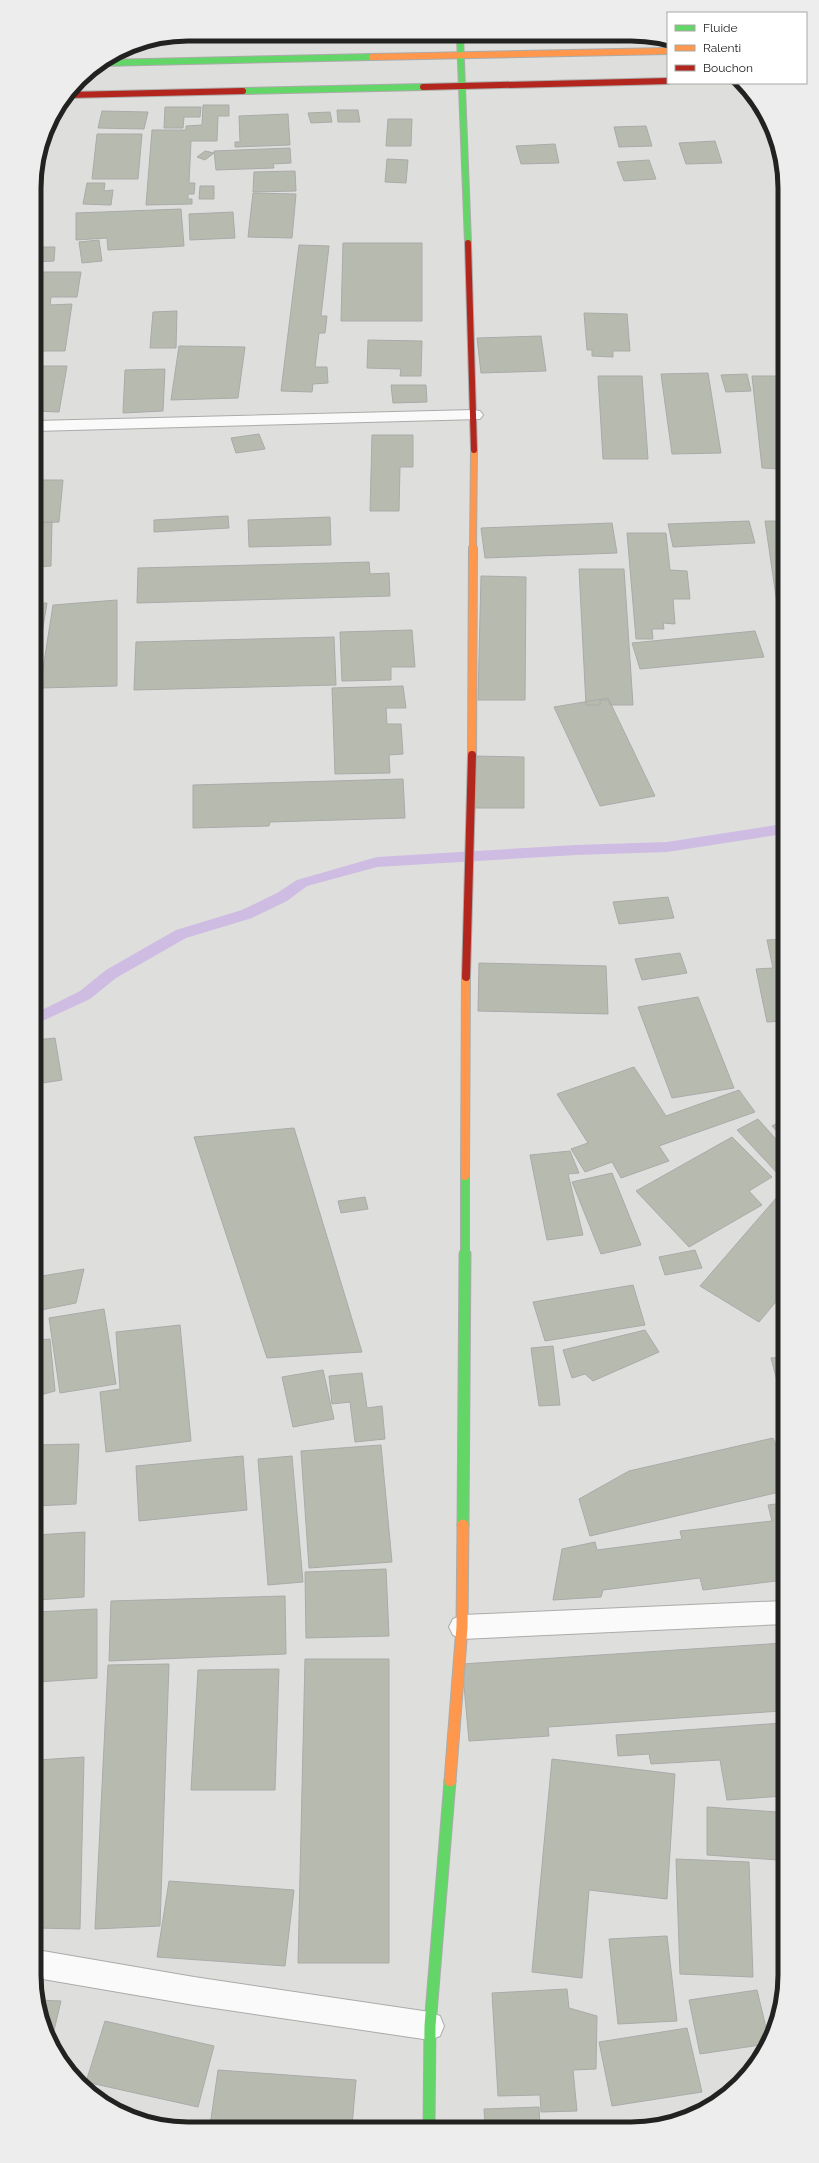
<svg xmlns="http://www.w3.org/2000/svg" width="819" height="2163" viewBox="0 0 819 2163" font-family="Raleway,sans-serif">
  <rect width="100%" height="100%" fill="#dededd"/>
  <path fill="#d0d3cc" d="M188,34L411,35L146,42Z"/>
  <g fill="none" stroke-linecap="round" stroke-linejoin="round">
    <path fill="#cfbce3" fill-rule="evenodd" d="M783,824V834L667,852L576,855L377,867L307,886L287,901L252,918L186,938L116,978L90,999L36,1024V1013L80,991L106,970L176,930L242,910L277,893L297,880L377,857L576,845L667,842Z"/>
  </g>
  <path fill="#b7bbaf" stroke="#aaaaa9" d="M203,105H229V116H218L217,141H191L189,183H195L194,194H188V199H192V204L146,205L152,130H186V126L202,125Z
    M165,107H201L200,117H184L183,128H164Z
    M337,110H358L360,122H338Z
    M102,111L148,112L144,129L98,128Z
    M330,112L332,122L311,123L308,113Z
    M288,114L290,145L235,147V142H240L239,116Z
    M388,119H412L411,146H386Z
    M646,126L652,146L619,147L614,127Z
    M97,134H142L138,179H92Z
    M715,141L722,163L686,164L679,143Z
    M555,144L559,163L521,164L516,146Z
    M290,148L291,163L273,164L274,168L216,170L214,151Z
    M205,151L214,153L205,160L197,157Z
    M387,159L408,160L406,183L385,182Z
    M649,160L656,179L624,181L617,162Z
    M295,171L296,191L253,192L254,172Z
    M87,183H105L104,191L113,190L111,205L83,204Z
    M200,186H214V199H199Z
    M253,193L296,194L292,238L248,237Z
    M181,209L184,246L108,250L107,238L76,240V213Z
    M233,212L235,238L190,240L189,214Z
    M99,240L102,261L82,263L79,242Z
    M343,243H422V321H341Z
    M299,245L329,246L321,316H327L325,333H319L315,367H327L328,383L313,384L312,392L281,391Z
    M34,247H55L54,261L34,262Z
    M36,272H81L77,297H51L50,305L72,304L65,351H35Z
    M177,311L176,348H150L153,312Z
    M584,313L627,314L630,351H613V357L592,356V350H587Z
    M541,336L546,371L481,373L477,338Z
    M368,340L422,341L421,376H400L401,369L367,368Z
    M179,346L245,347L238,398L171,400Z
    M36,366H67L59,412L35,411Z
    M165,369L163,411L123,413L125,370Z
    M708,373L721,453L672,454L661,374Z
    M747,374L751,391L726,392L721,375Z
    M598,376H642L648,459H603Z
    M752,376H782V469L762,468Z
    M391,385H426L427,402L393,403Z
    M259,434L265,449L236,453L231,438Z
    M372,435H413V467H400L399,511H370Z
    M35,480H63L59,522L35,523Z
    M228,516L229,528L154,532V520Z
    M330,517L331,545L249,547L248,520Z
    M749,521L755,543L673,547L668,524Z
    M765,521H783V631H781Z
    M35,522H52L51,566L35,567Z
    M612,523L617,553L485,558L481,528Z
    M627,533H666L670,570L687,571L690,599H673L675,624L663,623L664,629H652L653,639H636Z
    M369,562L370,574L389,573L390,596L137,603L138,568Z
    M579,569H624L633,705H610L609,700H600V705H586Z
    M481,576L526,577L525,700H478Z
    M117,600V686L40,688L53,605Z
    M35,603H47L42,633H35Z
    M412,630L415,667H391V680L342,681L340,632Z
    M755,631L764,657L640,669L632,643Z
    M334,637L336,685L134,690L136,642Z
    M403,686L406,708H386L387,724H401L403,754L389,755L390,773L335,774L332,688Z
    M608,698L655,796L600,806L554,707Z
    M474,756L524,757V808H473Z
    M403,779L405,818L270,822L269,826L193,828V785Z
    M668,897L674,918L619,924L613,902Z
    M783,939V1021L767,1022L756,969L773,968L767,940Z
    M680,953L687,973L642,980L635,959Z
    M479,963L606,966L608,1014L478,1011Z
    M698,997L734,1088L672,1098L638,1007Z
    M55,1038L62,1080L36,1084V1040Z
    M634,1067L666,1116L739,1090L755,1112L659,1146L669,1161L621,1178L612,1162L585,1172L571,1149L588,1143L557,1094Z
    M758,1119L783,1147V1174H778L737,1130Z
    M783,1120V1138L772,1126Z
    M294,1128L362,1352L267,1358L194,1137Z
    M732,1137L772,1177L749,1191L762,1205L689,1247L636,1191Z
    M570,1151L579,1173L568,1174L583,1235L547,1240L530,1155Z
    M612,1173L641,1245L601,1254L572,1182Z
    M784,1189V1292L759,1322L700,1286Z
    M365,1197L368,1209L341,1213L338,1201Z
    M695,1250L702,1268L665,1275L659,1257Z
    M84,1269L76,1303L36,1311V1277Z
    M633,1285L645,1325L545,1341L533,1302Z
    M104,1309L116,1384L60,1393L49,1318Z
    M180,1325L191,1441L106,1452L100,1392L120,1389L116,1332Z
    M645,1330L659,1352L593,1381L585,1374L572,1378L563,1350Z
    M50,1339L55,1391L40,1395L36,1436V1340Z
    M553,1346L560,1405L539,1406L531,1348Z
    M784,1357V1407L771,1358Z
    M323,1370L334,1419L293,1427L282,1377Z
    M362,1373L367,1408L382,1406L385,1439L355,1442L350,1402L332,1404L329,1376Z
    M773,1438L784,1464V1491L590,1536L579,1499L629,1471Z
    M79,1444L76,1504L36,1506V1445Z
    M381,1445L392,1562L309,1568L301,1451Z
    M243,1456L247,1510L139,1521L136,1466Z
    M292,1456L303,1582L268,1585L258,1459Z
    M784,1503V1580L703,1590L700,1578L603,1590L601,1597L553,1600L562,1549L595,1542L597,1550L682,1539L680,1531L772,1521L768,1505Z
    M85,1532L84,1597L36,1600V1535Z
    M386,1569L389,1636L306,1638L305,1572Z
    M285,1596L286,1654L109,1661L111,1601Z
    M97,1609V1678L37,1682L36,1612Z
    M784,1643V1719H782L781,1711L548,1727L549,1736L469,1741L462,1664Z
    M305,1659H389V1963H298Z
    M169,1664L160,1926L95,1929L108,1665Z
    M279,1669L275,1790H191L198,1670Z
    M782,1723L784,1735V1796L727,1800L720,1760L651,1764L649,1754L618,1756L616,1735Z
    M84,1757L80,1929L37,1928V1760Z
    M552,1759L675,1774L667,1899L589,1890L582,1978L532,1972Z
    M707,1807L777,1812L778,1860L707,1855Z
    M676,1859L749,1862L753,1977L680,1974Z
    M169,1881L294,1890L285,1966L157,1957Z
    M667,1936L677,2021L618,2024L609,1939Z
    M567,1989L569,2008L597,2016L596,2069L573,2070L577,2111L541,2112L540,2095L498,2096L492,1993Z
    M757,1990L769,2040L767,2044L700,2054L689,2000Z
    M37,2000L61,2001L51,2043L37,2005Z
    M105,2021L214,2046L198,2107L86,2082Z
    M687,2028L702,2092L612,2106L599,2042Z
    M218,2070L356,2080L352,2126H210Z
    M539,2107L540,2126H485L484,2109Z
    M684,2117L661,2126H628L627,2121Z"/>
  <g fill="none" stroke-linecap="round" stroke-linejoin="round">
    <defs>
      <path id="street" d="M474,410L480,411L483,415L480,419L35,431V421Z
        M784,1601V1624L462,1639L453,1635L449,1627L453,1619L462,1615Z
        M37,1950L194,1977L430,2012L440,2016L444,2026L440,2036L430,2040L194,2005L37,1978Z"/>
      <path id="fast-far2" d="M460,36L468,243
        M101,63L372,57
        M243,91L423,87"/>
      <path id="fast-far1" d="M465,1255V1176"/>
      <path id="fast" d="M463,1525L465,1254
        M429,2126L430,2026L450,1781"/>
      <path id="slow-far2" d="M372,57L668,51
        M473,549L474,450"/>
      <path id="slow-far1" d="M472,755L473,548
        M465,1176L466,977"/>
      <path id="slow" d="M450,1781L462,1627L463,1525"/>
      <path id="jam-far1" d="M423,87L668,81
        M69,95L243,91
        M468,243L474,450"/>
      <path id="jam" d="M466,977L472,755"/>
    </defs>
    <use href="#street" stroke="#ababaa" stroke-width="2"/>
    <use href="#fast-far2" stroke="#ababaa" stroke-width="8"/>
    <use href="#fast-far1" stroke="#ababaa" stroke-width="10"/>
    <use href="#fast" stroke="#ababaa" stroke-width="13"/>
    <use href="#slow-far2" stroke="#ababaa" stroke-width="8"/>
    <use href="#slow-far1" stroke="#ababaa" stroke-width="10"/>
    <use href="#slow" stroke="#ababaa" stroke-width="13"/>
    <use href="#jam-far1" stroke="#ababaa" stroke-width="8"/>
    <use href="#jam" stroke="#ababaa" stroke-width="10"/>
    <use href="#street" fill="#fafafa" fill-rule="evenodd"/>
    <use href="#fast-far2" stroke="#63d668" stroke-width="6"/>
    <use href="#fast-far1" stroke="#63d668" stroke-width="8"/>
    <use href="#fast" stroke="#63d668" stroke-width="11"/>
    <use href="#slow-far2" stroke="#ff974d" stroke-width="6"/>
    <use href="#slow-far1" stroke="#ff974d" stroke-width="8"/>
    <use href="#slow" stroke="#ff974d" stroke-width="11"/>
    <use href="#jam-far1" stroke="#b3261e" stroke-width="6"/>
    <use href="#jam" stroke="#b3261e" stroke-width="8"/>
  </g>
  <path d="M0 0H819V2163H0ZM188 41H631A147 147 0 0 1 778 188V1975A147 147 0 0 1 631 2122H188A147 147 0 0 1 41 1975V188A147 147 0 0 1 188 41Z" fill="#ededed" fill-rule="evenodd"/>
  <path fill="none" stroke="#222221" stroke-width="5" d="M188 41H631A147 147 0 0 1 778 188V1975A147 147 0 0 1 631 2122H188A147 147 0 0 1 41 1975V188A147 147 0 0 1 188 41Z"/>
  <rect x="667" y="12" width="140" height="72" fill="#ffffff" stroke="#a7a7a6"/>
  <rect x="675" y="25" width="20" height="6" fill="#63d668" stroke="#a7a7a6"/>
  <text x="703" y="32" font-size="12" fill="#222221">Fluide</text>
  <rect x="675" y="45" width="20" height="6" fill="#ff974d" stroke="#a7a7a6"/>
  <text x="703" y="52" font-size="12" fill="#222221">Ralenti</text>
  <rect x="675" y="65" width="20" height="6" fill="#b3261e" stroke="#a7a7a6"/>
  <text x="703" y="72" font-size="12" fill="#222221">Bouchon</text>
</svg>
